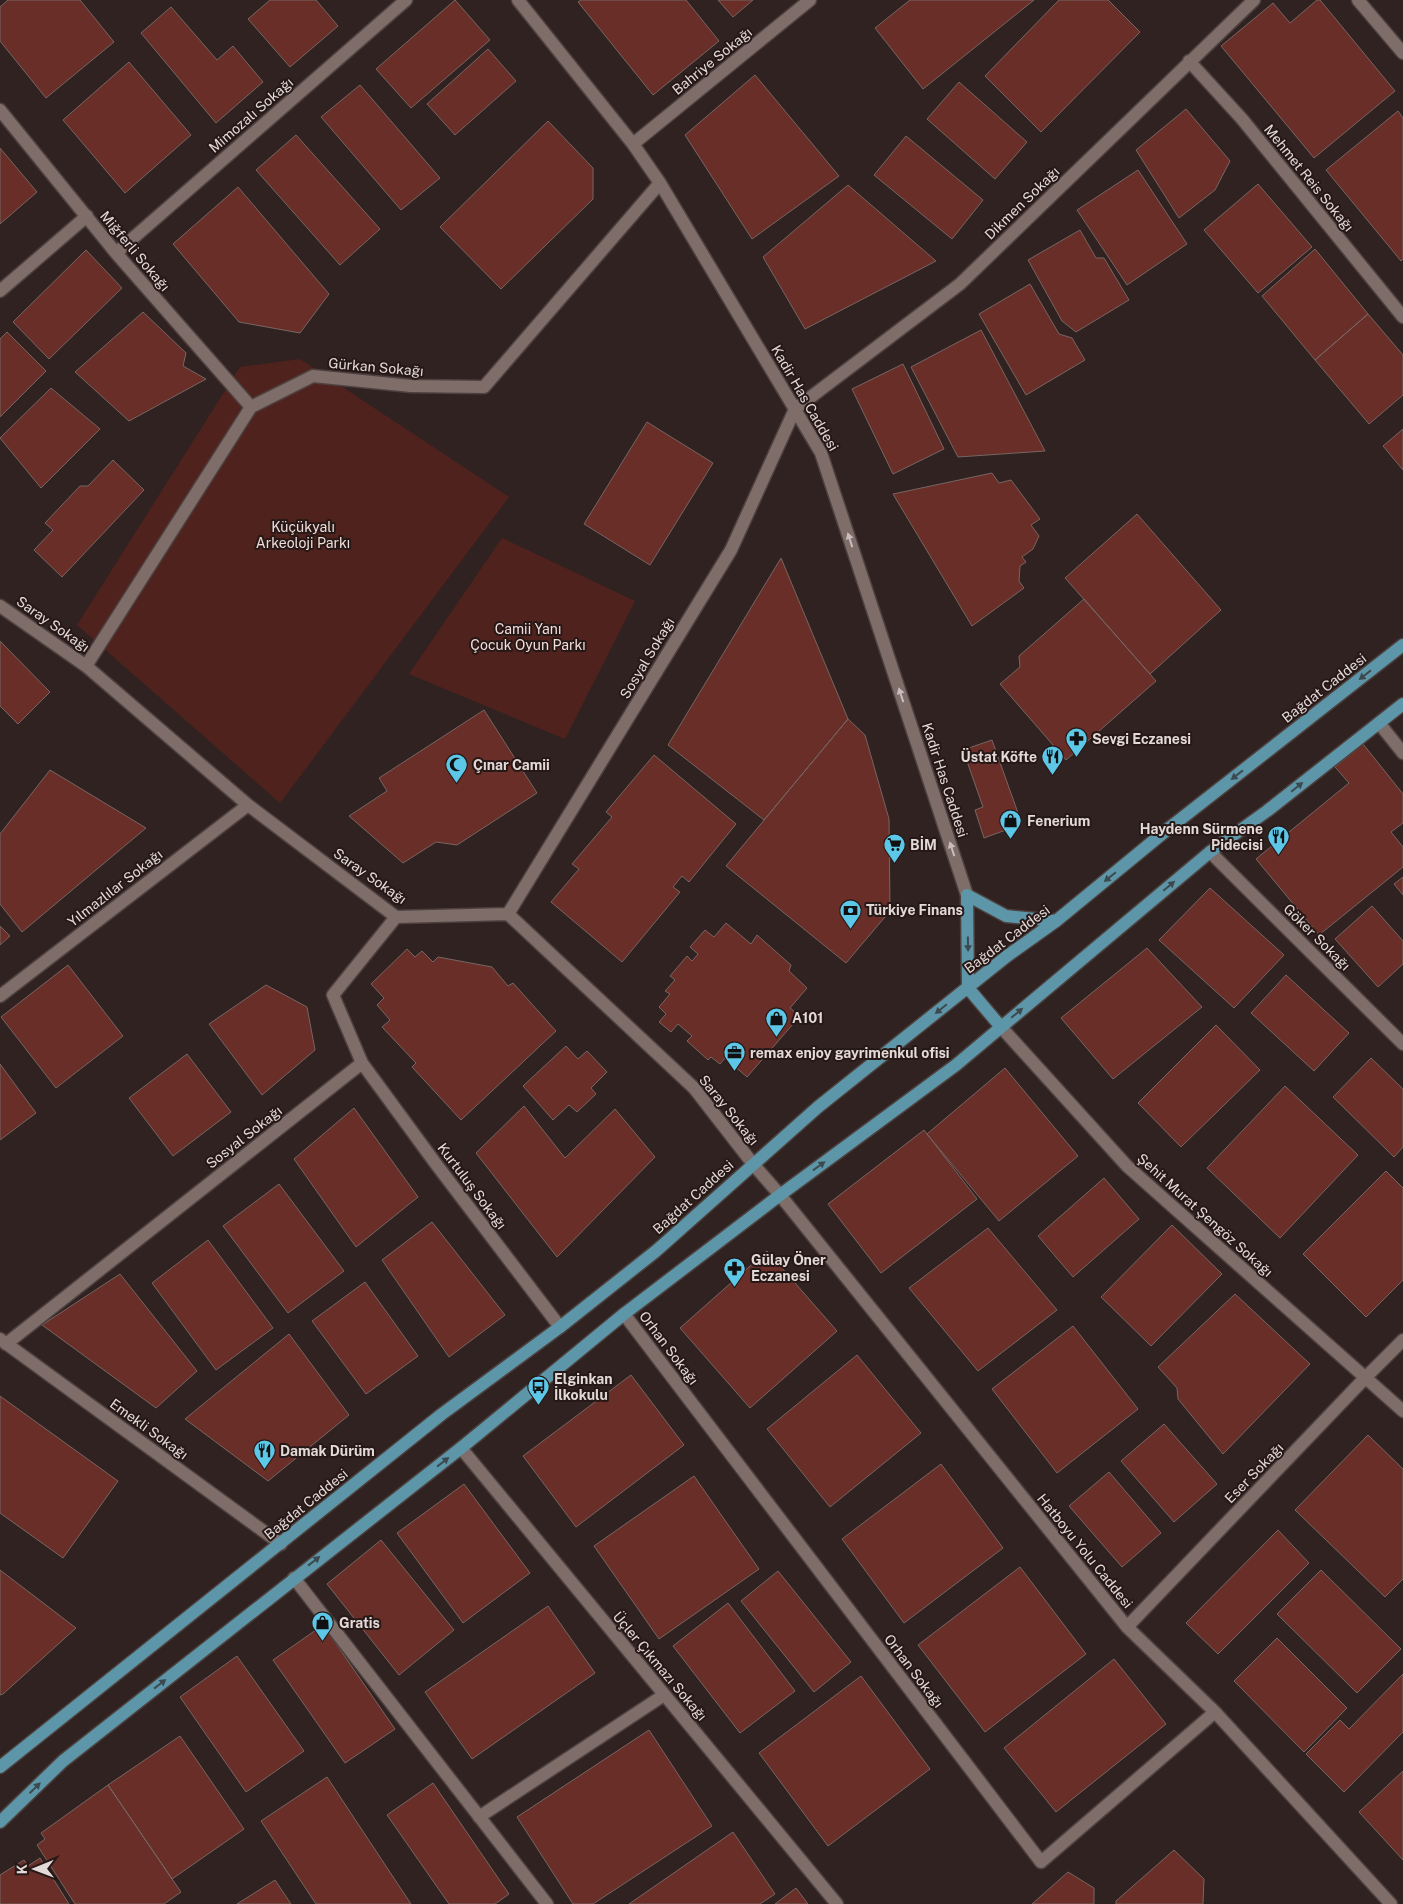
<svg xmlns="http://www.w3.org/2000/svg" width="1403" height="1904" viewBox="0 0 1403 1904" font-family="'Public Sans',sans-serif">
  <rect width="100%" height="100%" fill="#302220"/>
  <path fill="#50221d" d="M300,359L509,497L280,803L77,625L240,367Z
    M502,538L635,601L565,739L409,674Z"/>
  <path fill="#692e27" stroke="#776663" d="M8,0H80L114,42L46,98L0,41V7Z
    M270,0H316L338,26L290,67L248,19Z
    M455,0L490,40L411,108L376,69Z
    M581,0H686L719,41L653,95L578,2Z
    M718,0H753L733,17Z
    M910,0H1034L923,89L875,28Z
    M1059,0H1108L1140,32L1041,132L985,76Z
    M1317,0H1320L1395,91L1314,158L1221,46L1273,3L1290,23Z
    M171,7L217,60L233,46L263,82L216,123L141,33Z
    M488,49L516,81L455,135L427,104Z
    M129,62L191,135L125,193L63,120Z
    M755,75L839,176L752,239L685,135Z
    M959,82L1027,142L995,179L927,119Z
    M360,85L440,178L401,210L321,117Z
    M1186,109L1230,161L1215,190L1179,218L1136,150Z
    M1398,111L1403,118V259L1401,261L1326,170Z
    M548,121L593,168V199L501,289L440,227Z
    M296,135L380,229L340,265L256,170Z
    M906,136L983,200L952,239L874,175Z
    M0,148L37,192L0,224Z
    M1138,170L1187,244L1127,285L1077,210Z
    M1258,184L1312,247L1258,293L1204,230Z
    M848,185L936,261L805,329L763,257Z
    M238,187L329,294L300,333L239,322L173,244Z
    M1080,230L1096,258H1104L1129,300L1076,332L1062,321L1028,260Z
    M1315,249L1368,314L1315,360L1262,296Z
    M86,250L122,288L49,359L13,322Z
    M1030,284L1059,334L1072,338L1085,360L1026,395L979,314Z
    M143,312L186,353L183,366L206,379L129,421L75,372Z
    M1368,314L1403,355V395L1369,424L1315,360Z
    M981,330L1045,451L958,457L911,367Z
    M7,332L46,371L0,417V339Z
    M903,364L944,449L893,474L852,389Z
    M51,388L100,429L41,488L0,438Z
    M647,422L713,463L650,565L584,524Z
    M1403,429V470L1383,446Z
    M113,460L144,490L62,577L34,550L53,530L45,523L80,486H88Z
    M992,473L999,483L1011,480L1040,519L1031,525L1039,536L1033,549L1022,557L1026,562L1020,566L1019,581L1024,588L972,626L893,494Z
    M1137,514L1221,610L1150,674L1065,578Z
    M781,558L848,719L764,820L668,745Z
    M1084,599L1156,681L1066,760L1000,684L1020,667L1019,656Z
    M0,641L50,692L18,724L0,706Z
    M484,710L537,793L457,845L436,842L403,863L349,816L387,791L379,778Z
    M848,719L865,735L889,819L890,911L846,963L726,866Z
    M992,740L1018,813L1010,816L1014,827L984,838L975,810L983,807L963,750Z
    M1363,744L1403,794V823L1391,832L1403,847V867L1319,935L1256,859L1349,783L1335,767Z
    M654,755L736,824L689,882L682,876L673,887L680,892L622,962L551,902L579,869L572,864L612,817L606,812Z
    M50,770L146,828L22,932L0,904V834Z
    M1403,877V895L1394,884Z
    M1210,888L1284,955L1234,1008L1159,940Z
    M1372,906L1403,941V964L1378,987L1335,939Z
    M726,923L751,944L757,935L791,965L789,971L807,988L790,1008L800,1016L747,1077L725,1058L720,1064L711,1057L708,1060L687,1041L692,1036L678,1024L671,1032L659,1022L666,1014L659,1007L670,994L665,991L675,980L670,976L687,956L692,961L698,954L690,947L705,930L714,937Z
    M0,926L10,936L0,945Z
    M1147,948L1202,1007L1113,1079L1061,1018Z
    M407,949L415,957L422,951L433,962L438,957L492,967L508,986L513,983L556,1031L461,1120L412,1067L416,1063L382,1027L390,1020L377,1005L384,998L371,984Z
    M68,965L123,1036L56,1088L1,1017Z
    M1286,975L1349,1033L1314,1071L1251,1013Z
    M266,985L307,1007L315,1050L262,1095L209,1024Z
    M1216,1025L1260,1070L1181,1147L1138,1103Z
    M566,1046L578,1059L587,1051L607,1072L591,1088L596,1094L577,1112L569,1105L553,1120L523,1086Z
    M187,1054L231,1112L173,1156L129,1098Z
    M1371,1058L1403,1089V1147L1394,1157L1333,1097Z
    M0,1064L36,1113L0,1140Z
    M1005,1068L1078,1156L999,1221L927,1134Z
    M1285,1086L1358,1155L1280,1238L1207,1168Z
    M524,1106L565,1158L615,1109L655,1157L557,1257L476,1153Z
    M354,1108L418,1197L356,1247L294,1159Z
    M924,1130L977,1199L881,1273L828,1204Z
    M1386,1171L1403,1188V1280L1366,1317L1303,1254Z
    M1104,1178L1139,1219L1073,1277L1038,1236Z
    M279,1184L344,1271L288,1313L223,1226Z
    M432,1222L505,1315L449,1357L382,1260Z
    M1172,1225L1222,1274L1151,1346L1101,1297Z
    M988,1228L1057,1310L978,1371L909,1288Z
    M208,1240L273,1328L216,1370L152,1283Z
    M767,1251L837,1331L750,1408L680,1328Z
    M120,1274L197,1371L156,1408L42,1325Z
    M365,1282L418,1356L366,1394L312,1321Z
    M1235,1294L1310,1364L1223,1454L1178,1399L1177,1388L1158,1367Z
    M1073,1326L1138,1409L1057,1473L992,1389Z
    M289,1334L349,1415L268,1481L185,1419Z
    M857,1355L921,1433L830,1507L767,1429Z
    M631,1375L684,1445L576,1527L523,1456Z
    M0,1396L118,1481L63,1558L0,1513Z
    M1164,1424L1217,1484L1174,1522L1121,1461Z
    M1368,1435L1403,1469V1579L1385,1597L1295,1510Z
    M941,1464L1003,1548L904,1623L842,1539Z
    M1109,1472L1161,1533L1122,1567L1069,1506Z
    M694,1476L759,1569L659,1639L594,1546Z
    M464,1484L530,1573L463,1623L397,1533Z
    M1278,1530L1309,1563L1218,1654L1186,1623Z
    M381,1540L454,1630L399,1675L327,1584Z
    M1020,1567L1086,1654L985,1732L918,1645Z
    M0,1570L76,1628L3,1694L0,1695Z
    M1321,1570L1401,1649L1357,1693L1277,1614Z
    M778,1571L851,1662L814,1692L741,1601Z
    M728,1603L795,1691L740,1733L673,1646Z
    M548,1606L595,1673L472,1759L425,1692Z
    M323,1625L395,1729L345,1763L273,1660Z
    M1277,1638L1347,1708L1304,1752L1234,1681Z
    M237,1656L304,1751L246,1792L180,1697Z
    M1114,1659L1166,1724L1056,1812L1004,1748Z
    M1403,1674V1732L1344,1792L1306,1754L1340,1720L1349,1729Z
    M861,1676L930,1769L828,1846L759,1753Z
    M649,1730L712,1826L593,1904H573L517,1817Z
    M180,1736L244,1829L172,1879L108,1785Z
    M1403,1771V1860L1359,1812Z
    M327,1777L411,1904H316L261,1821Z
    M433,1783L509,1894L495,1904H449L387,1815Z
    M108,1785L181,1892L164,1904H75L37,1845L45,1839L41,1833Z
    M733,1832L775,1894L760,1904H629Z
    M1174,1850L1204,1879L1203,1904H1116V1901Z
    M40,1858L69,1904H0V1875L24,1860L28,1866Z
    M1068,1872L1094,1888V1904H1032Z
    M275,1880L291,1904H237Z
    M796,1888L808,1904H775Z"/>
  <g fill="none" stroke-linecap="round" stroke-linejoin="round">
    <defs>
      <path id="minor" d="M518,0L633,144L660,183L821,453L967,895
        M1358,0L1403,53
        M1189,61L1242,119L1403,317
        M0,110L116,253L251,407
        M633,144L810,0
        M116,253L406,0
        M0,291L87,216
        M0,606L86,666L248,805L396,917L508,914L694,1088L753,1164L780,1195L1127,1627L1215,1712L1391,1904
        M86,666L251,407L313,376L411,386L484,387L660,183
        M1379,723L1403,753
        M1210,852L1403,1044
        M508,914L731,550L795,409L960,284L1254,0
        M0,996L248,805
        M1001,1027L1127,1166L1403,1411
        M362,1063L436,1164L560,1327
        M624,1314L1041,1862L1215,1712
        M0,1339L281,1544
        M6,1344L362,1063L333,995L396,917
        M461,1448L837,1904
        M294,1578L547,1904
        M1127,1627L1366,1377L1403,1340
        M479,1817L664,1695"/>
      <path id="major" d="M1001,1027L968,988L967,895L1006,916L1056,921
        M0,1767L442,1414L560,1327L656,1251L818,1107L1007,956L1056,921L1168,829L1403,645
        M0,1822L63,1761L461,1448L624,1314L780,1195L956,1065L1210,852L1267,811L1403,704"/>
    </defs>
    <use href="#minor" stroke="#4d413f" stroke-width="15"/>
    <use href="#major" stroke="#4d413f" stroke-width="15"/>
    <use href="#minor" stroke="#7f6d6a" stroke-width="12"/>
    <use href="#major" stroke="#5c96a8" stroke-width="12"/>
  </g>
  <defs><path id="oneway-solid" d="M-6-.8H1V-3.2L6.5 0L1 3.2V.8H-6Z" transform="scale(1.25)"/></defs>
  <g fill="#cabebc">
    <use href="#oneway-solid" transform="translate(850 540) rotate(-108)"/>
    <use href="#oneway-solid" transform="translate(901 695) rotate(-108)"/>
    <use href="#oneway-solid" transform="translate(952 849) rotate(-108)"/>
  </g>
  <g fill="#3c4a50">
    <use href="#oneway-solid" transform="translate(1365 675) rotate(142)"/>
    <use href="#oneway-solid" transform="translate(1237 775) rotate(142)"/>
    <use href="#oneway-solid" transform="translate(1297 787) rotate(-39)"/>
    <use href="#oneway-solid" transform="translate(1110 877) rotate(141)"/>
    <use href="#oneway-solid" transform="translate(1169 886) rotate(-40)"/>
    <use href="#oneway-solid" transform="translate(968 944) rotate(89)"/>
    <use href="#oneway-solid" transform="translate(941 1009) rotate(141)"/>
    <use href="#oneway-solid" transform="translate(1017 1013) rotate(-40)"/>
    <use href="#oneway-solid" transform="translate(819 1166) rotate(-36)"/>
    <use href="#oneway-solid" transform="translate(443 1462) rotate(-38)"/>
    <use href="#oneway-solid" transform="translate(314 1561) rotate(-38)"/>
    <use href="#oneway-solid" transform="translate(160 1684) rotate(-38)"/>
    <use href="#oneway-solid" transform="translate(35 1788) rotate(-44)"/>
  </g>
  <defs>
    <symbol id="pharmacy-pin" viewBox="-11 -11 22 30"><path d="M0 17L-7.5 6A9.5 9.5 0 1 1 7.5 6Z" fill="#5dc7e8" stroke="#261816"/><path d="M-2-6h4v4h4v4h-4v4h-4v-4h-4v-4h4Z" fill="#111"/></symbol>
    <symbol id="restaurant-pin" viewBox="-11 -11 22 30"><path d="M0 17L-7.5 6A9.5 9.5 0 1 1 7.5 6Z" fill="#5dc7e8" stroke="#261816"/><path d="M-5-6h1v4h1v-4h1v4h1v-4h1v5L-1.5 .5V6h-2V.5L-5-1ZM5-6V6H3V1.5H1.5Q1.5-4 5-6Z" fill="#111"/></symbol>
    <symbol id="mosque-pin" viewBox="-11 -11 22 30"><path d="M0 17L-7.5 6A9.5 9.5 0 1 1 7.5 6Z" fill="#5dc7e8" stroke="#261816"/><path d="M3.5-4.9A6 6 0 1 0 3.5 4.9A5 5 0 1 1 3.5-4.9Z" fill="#111"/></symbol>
    <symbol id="shop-pin" viewBox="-11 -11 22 30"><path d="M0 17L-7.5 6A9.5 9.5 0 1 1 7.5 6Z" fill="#5dc7e8" stroke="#261816"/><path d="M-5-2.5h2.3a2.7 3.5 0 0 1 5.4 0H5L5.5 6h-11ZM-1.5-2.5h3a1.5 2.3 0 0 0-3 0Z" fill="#111"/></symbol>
    <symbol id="supermarket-pin" viewBox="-11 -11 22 30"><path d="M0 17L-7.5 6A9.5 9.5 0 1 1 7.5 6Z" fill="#5dc7e8" stroke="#261816"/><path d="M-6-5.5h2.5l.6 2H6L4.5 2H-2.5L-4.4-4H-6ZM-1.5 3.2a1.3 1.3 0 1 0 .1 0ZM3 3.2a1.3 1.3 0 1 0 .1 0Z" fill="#111"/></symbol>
    <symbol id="bank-pin" viewBox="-11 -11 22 30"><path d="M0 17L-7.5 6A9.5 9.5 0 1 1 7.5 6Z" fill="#5dc7e8" stroke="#261816"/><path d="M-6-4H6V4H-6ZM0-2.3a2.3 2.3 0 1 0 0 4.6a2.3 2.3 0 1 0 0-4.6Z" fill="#111"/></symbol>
    <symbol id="office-pin" viewBox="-11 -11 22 30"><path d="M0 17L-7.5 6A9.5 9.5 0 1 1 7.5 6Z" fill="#5dc7e8" stroke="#261816"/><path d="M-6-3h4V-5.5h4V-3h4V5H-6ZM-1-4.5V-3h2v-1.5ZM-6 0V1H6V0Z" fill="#111"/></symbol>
    <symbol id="bus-pin" viewBox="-11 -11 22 30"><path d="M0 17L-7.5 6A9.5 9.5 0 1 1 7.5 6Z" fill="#5dc7e8" stroke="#261816"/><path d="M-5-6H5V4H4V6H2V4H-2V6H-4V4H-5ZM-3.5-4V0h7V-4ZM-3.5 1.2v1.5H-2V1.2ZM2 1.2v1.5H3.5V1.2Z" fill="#111"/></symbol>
  </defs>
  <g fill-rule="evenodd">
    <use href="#pharmacy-pin" x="1064" y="726" width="25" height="34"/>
    <use href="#restaurant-pin" x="1040" y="744" width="25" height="34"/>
    <use href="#mosque-pin" x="444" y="752" width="25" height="34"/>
    <use href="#shop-pin" x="998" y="808" width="25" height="34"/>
    <use href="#restaurant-pin" x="1266" y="824" width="25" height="34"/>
    <use href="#supermarket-pin" x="882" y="832" width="25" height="34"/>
    <use href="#bank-pin" x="838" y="898" width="25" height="34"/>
    <use href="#shop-pin" x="764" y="1006" width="25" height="34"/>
    <use href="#office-pin" x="722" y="1040" width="25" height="34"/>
    <use href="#pharmacy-pin" x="722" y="1256" width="25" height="34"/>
    <use href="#bus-pin" x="526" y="1374" width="25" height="34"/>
    <use href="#restaurant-pin" x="252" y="1438" width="25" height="34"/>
    <use href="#shop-pin" x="310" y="1610" width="25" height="34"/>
  </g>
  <g text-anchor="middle" stroke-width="4" stroke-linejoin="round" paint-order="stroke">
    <g font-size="14" fill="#e3d9d7" stroke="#261816">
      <text transform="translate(712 61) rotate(-39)" y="5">Bahriye Sokağı</text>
      <text transform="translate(251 115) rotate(-41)" y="5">Mimozalı Sokağı</text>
      <text transform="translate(1309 178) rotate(51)" y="5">Mehmet Reis Sokağı</text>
      <text transform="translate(1022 203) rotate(-44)" y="5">Dikmen Sokağı</text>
      <text transform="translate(135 251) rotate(50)" y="5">Miğferli Sokağı</text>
      <text transform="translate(376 367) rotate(5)" y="5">Gürkan Sokağı</text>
      <text transform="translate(805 398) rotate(60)" y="5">Kadir Has Caddesi</text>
      <text transform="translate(53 624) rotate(35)" y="5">Saray Sokağı</text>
      <text transform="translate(647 658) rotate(-59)" y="5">Sosyal Sokağı</text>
      <text transform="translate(1324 688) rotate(-38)" y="5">Bağdat Caddesi</text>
      <text transform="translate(945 780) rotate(72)" y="5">Kadir Has Caddesi</text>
      <text transform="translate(370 876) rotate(35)" y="5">Saray Sokağı</text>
      <text transform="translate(115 888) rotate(-38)" y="5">Yılmazlılar Sokağı</text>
      <text transform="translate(1317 937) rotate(45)" y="5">Göker Sokağı</text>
      <text transform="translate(1007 939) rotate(-37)" y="5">Bağdat Caddesi</text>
      <text transform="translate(729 1110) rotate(51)" y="5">Saray Sokağı</text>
      <text transform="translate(244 1137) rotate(-38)" y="5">Sosyal Sokağı</text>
      <text transform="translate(472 1186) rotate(53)" y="5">Kurtuluş Sokağı</text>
      <text transform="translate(693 1197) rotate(-42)" y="5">Bağdat Caddesi</text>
      <text transform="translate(1205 1215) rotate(42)" y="5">Şehit Murat Şengöz Sokağı</text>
      <text transform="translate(669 1348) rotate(53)" y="5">Orhan Sokağı</text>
      <text transform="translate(149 1429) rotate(36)" y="5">Emekli Sokağı</text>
      <text transform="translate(1254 1473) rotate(-46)" y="5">Eser Sokağı</text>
      <text transform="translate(306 1504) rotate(-39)" y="5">Bağdat Caddesi</text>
      <text transform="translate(1085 1551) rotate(51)" y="5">Hatboyu Yolu Caddesi</text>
      <text transform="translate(660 1666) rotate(50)" y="5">Üçler Çıkmazı Sokağı</text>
      <text transform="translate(914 1671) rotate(53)" y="5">Orhan Sokağı</text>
    </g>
    <g font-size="14" fill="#f1dcd9" stroke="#261816">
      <text x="303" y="532">Küçükyalı<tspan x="303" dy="16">Arkeoloji Parkı</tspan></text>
      <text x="528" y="634">Camii Yanı<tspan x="528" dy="16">Çocuk Oyun Parkı</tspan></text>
    </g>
    <g font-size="14" font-weight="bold" fill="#e3d9d7" stroke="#261816" text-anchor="start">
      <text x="1092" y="744">Sevgi Eczanesi</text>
      <text x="1037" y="762" text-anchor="end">Üstat Köfte</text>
      <text x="473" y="770">Çınar Camii</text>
      <text x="1027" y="826">Fenerium</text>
      <text x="1263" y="834" text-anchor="end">Haydenn Sürmene<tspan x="1263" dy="16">Pidecisi</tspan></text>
      <text x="910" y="850">BİM</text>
      <text x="866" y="915">Türkiye Finans</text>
      <text x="792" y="1023">A101</text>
      <text x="750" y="1058">remax enjoy gayrimenkul ofisi</text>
      <text x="751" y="1265">Gülay Öner<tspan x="751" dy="16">Eczanesi</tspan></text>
      <text x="554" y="1384">Elginkan<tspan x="554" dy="16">İlkokulu</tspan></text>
      <text x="280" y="1456">Damak Dürüm</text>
      <text x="339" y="1628">Gratis</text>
    </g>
  </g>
  <g transform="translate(35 1869) rotate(269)" stroke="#261816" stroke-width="4" paint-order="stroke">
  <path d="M0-4L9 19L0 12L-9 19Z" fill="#e3d9d7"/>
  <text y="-8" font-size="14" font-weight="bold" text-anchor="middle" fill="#e3d9d7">K</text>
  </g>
</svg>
